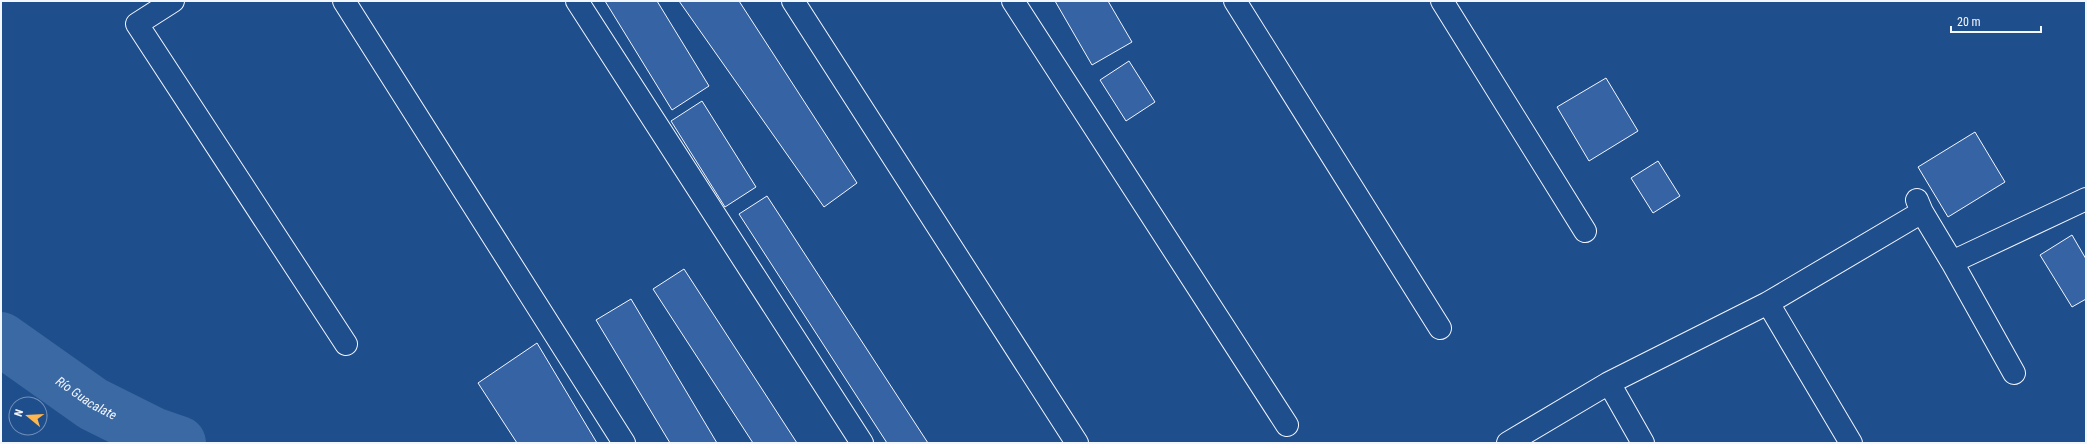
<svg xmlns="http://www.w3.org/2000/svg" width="2087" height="444" viewBox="0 0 2087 444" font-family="'Roboto Condensed',sans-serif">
  <rect width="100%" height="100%" fill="#1f4e8c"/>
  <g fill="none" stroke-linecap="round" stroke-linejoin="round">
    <path stroke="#3b69a3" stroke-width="54" id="s1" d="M1,339L93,404L153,434L179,443"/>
  </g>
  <path fill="#3563a3" stroke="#f2f6ff" d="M605,1H657L709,86L672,110Z
    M679,1H739L857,183L824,207Z
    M1055,1H1108L1132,42L1092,65Z
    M1129,61L1155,102L1126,121L1100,80Z
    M1606,78L1638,131L1589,161L1557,107Z
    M702,101L756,187L725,207L671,121Z
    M1975,132L2005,182L1948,217L1918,167Z
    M1658,161L1680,196L1653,213L1631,178Z
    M767,196L928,443H887L739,214Z
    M2072,235L2086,259V299L2072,307L2040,255Z
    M684,269L797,443H753L653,289Z
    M631,299L717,443H670L596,320Z
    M537,343L597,443H517L478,383Z"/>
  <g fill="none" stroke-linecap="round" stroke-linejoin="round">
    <defs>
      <path id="street" d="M173,1L137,24L346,344
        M344,1L624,443
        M577,1L862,443
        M793,1L1077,443
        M1013,1L1287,425
        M1235,1L1440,328
        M1442,1L1585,231
        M1917,200L1922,212L1952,262L2014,373
        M1952,262L2086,199
        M1768,303L1851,443
        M1609,383L1643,443
        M1508,443L1609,383L1768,303L1922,212"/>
    </defs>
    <use href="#street" stroke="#f2f6ff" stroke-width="24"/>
    <use href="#street" stroke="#1f4e8c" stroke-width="22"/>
  </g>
  <g text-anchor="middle" stroke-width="3" stroke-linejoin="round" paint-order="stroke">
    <g font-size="13" font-style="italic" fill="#f2f6ff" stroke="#1f4e8c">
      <text dy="5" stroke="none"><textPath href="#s1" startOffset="104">Río Guacalate</textPath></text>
    </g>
  </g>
  <rect width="2087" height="444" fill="none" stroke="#f2f6ff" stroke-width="4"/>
  <g transform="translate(28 416) rotate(288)"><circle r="19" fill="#1f4e8c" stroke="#7391ba"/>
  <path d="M0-3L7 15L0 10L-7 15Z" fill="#ffb74d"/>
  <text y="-6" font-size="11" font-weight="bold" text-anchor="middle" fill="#f2f6ff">N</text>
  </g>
  <path d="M1951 26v6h90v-6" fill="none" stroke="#f2f6ff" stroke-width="2"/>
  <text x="1957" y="26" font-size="12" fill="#f2f6ff" stroke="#1f4e8c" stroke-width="3" paint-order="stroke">20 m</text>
</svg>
